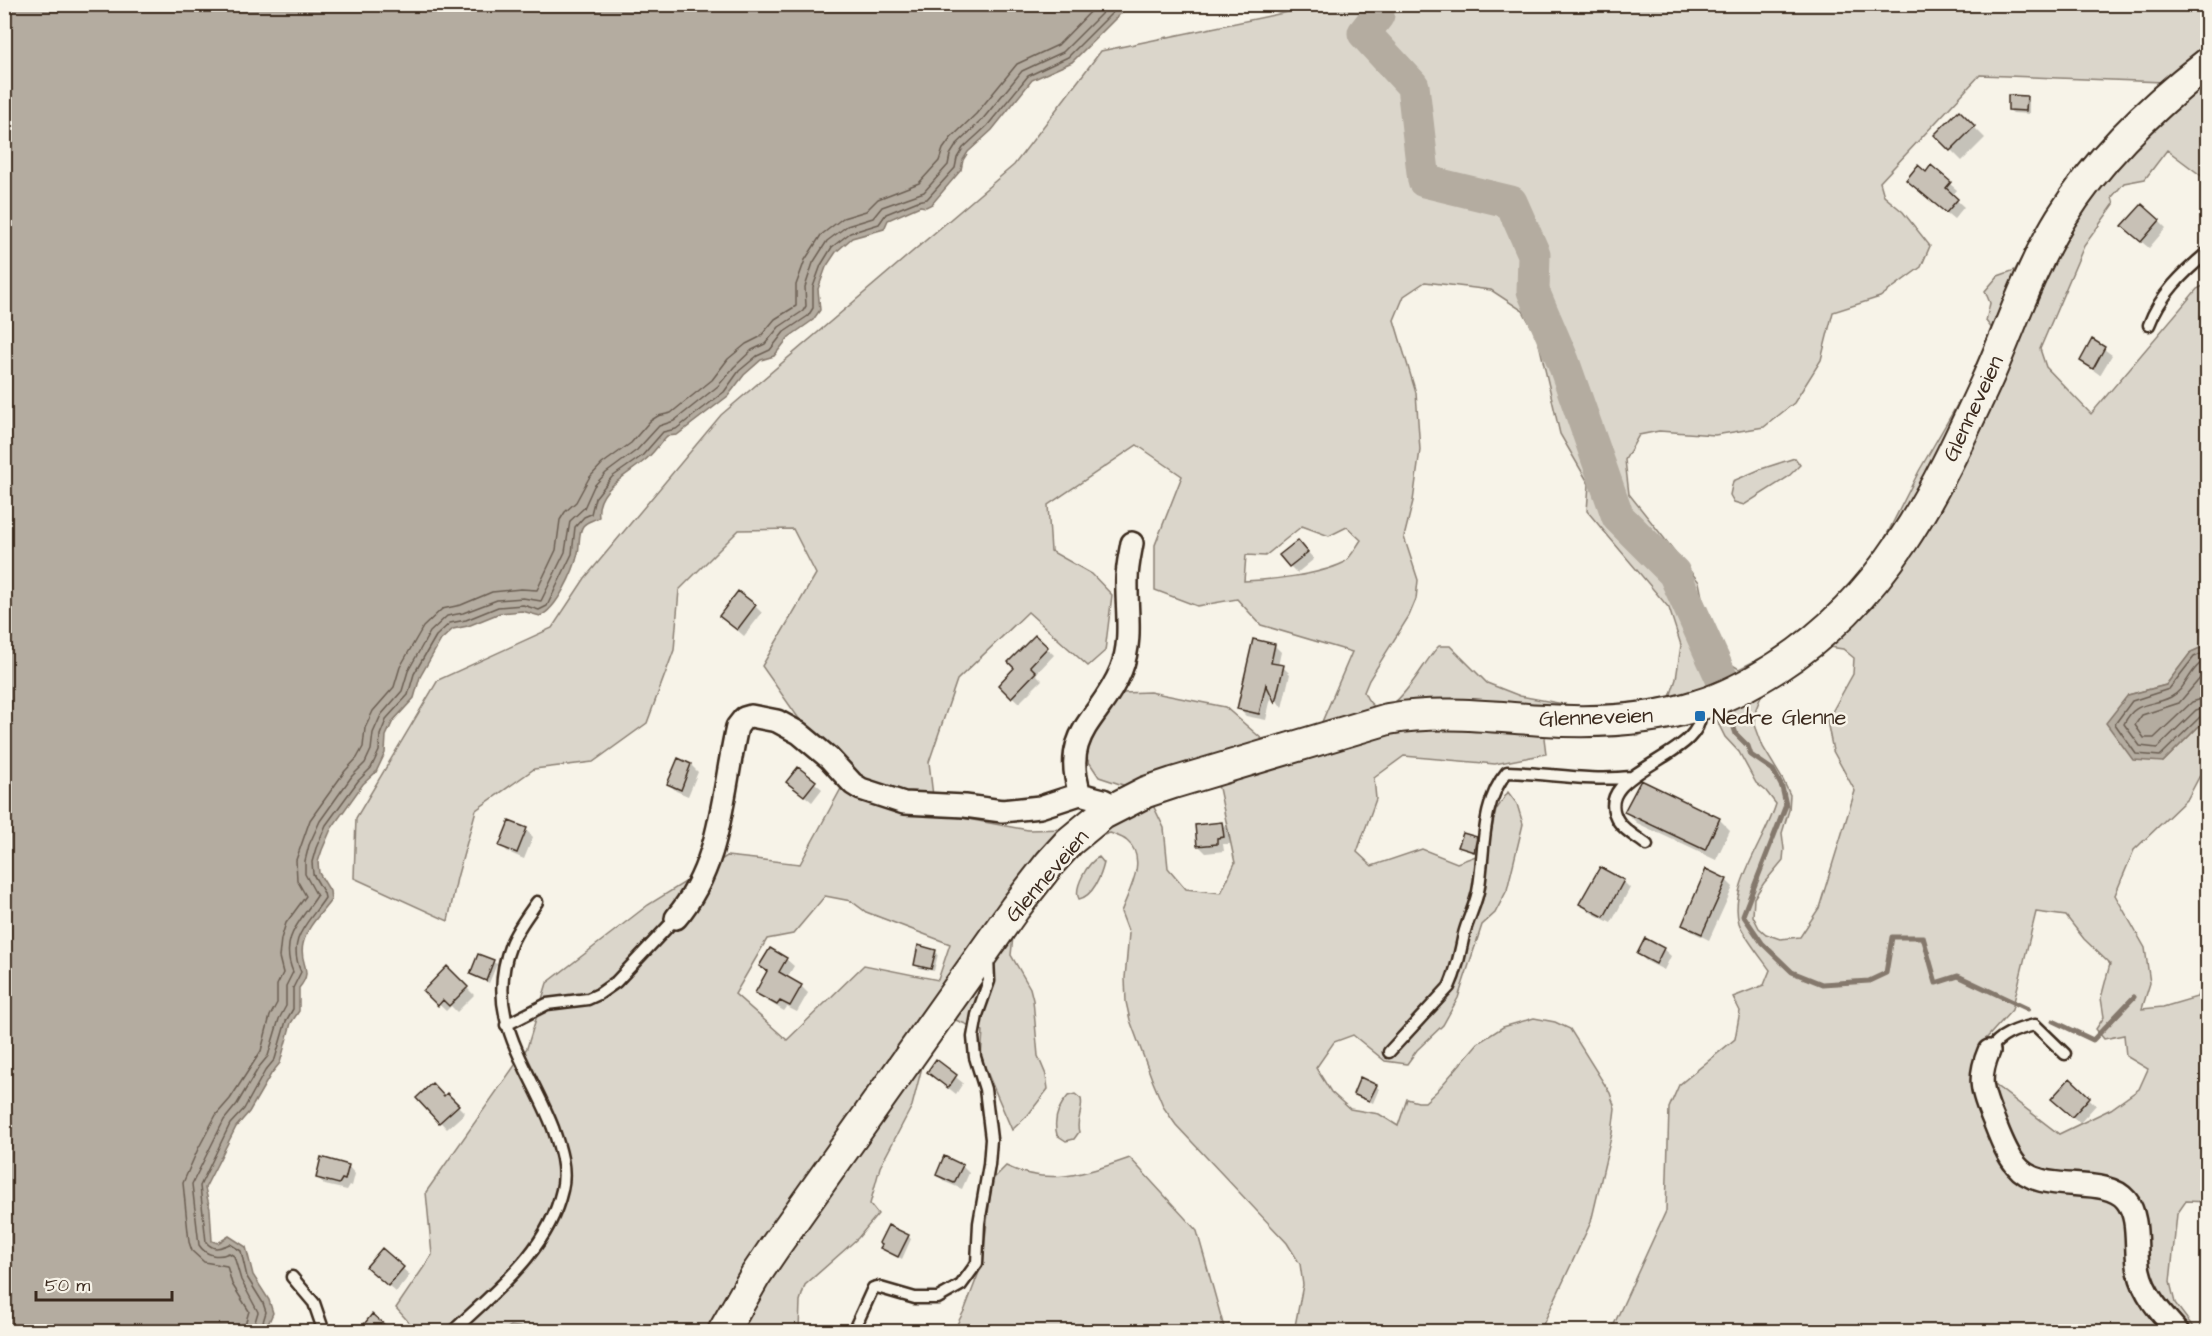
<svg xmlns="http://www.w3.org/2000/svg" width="2212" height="1336" viewBox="0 0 2212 1336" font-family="'Architects Daughter',sans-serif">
  <rect width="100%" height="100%" fill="#f7f3e8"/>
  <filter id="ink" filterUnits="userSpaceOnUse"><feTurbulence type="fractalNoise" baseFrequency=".0167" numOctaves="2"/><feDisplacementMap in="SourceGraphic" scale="12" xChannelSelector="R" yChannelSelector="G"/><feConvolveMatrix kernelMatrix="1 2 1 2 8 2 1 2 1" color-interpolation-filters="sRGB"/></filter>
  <g filter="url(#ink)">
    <path fill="#dbd6cb" stroke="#8b8074" stroke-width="1.5" fill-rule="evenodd" d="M1327,4L1388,6L1392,4L2207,5V180L2167,150L2145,179L2124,183L2112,197L2114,204L2084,246L2040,349L2046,367L2091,414L2197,289L2207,284V645L2191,652L2166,685L2128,695L2163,762L2207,718V762L2188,798L2134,850L2115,895L2145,948L2150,983L2142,1009L2163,1007L2197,997L2207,967V1202L2186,1201L2177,1214L2170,1282L2175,1303L2196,1331H2160L2158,1329L2155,1332L1611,1331L1666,1211L1669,1108L1679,1085L1735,1039L1740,1011L1733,997L1764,985L1770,970C1762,959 1743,935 1739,923C1728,886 1766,839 1776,804L1766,791L1756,783L1739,752L1725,737L1719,725L1716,711L1660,724L1638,736L1629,730L1553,731L1544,738L1546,754L1495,764L1404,756L1374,778L1376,799L1357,852L1372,866L1422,849L1457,863L1487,852L1496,810L1508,792L1517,804L1523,824L1507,890L1495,913L1482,925L1458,998L1443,1025L1417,1050L1407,1064L1385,1061L1353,1035L1334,1042L1316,1068L1331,1092L1350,1109L1379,1114L1398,1126L1407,1099L1418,1102H1425L1437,1091L1478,1043L1503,1027L1534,1018L1555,1022L1570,1029L1610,1093L1615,1108L1612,1133L1591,1222L1540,1331H1294L1303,1285L1300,1264L1287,1243L1176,1125L1164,1108L1153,1082L1130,1020L1126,1002L1125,978L1129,933L1121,912C1128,892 1149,859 1127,841C1123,837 1115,835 1110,833L1089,840L1014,928L1011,955L1030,988L1033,1000L1038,1056L1046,1075L1048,1089L1028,1115L1012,1130L981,1058L983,1031L953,1019L923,1063L912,1106L880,1167L870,1204L878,1214L858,1238L805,1285L800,1301L799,1331L548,1332L511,1326L503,1331L420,1332L414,1328L396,1308L432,1255L426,1192L527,1048L547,983L648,905L727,856L800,864L844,783L762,666L816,574L793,529L739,530L679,590L674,650L647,723L593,762L534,769L476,810L457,878L448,921L354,878L356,818L438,680L552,628L585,578L721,415L1014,165L1101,51ZM1980,75L2163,82C2125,118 2087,155 2056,198C2040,220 2028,246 2015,270L1998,276L1985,291L1990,303L1986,321L1993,330L1972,379L1919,471L1876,556L1842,601L1802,637L1739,669L1729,663L1720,653L1704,607L1699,582L1629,494L1625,460L1639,435L1659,431L1715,435L1764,427L1794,403L1821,360L1833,312L1880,297L1921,267L1930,246L1903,212L1884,196L1880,182ZM1425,282L1491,290L1523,311L1538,339L1560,434L1589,484L1587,511L1669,608L1681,645L1676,679L1670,697L1585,708L1520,696L1487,683L1450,646H1439C1424,658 1386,744 1364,692L1369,680L1409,616L1416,599L1418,580L1404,537L1413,501L1420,450L1416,393L1394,320L1404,296ZM1137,445L1182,476L1155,545V590L1197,606L1237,599L1261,625L1352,652L1321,724L1262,739L1225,707L1150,692L1122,693L1109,703L1085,756L1099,777L1123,785L1090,808L1067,829L1028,830L935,813L929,762L957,680L1028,612L1088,666L1105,651L1112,595L1092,574L1051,551L1048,505ZM1302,526L1329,536L1347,527L1361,540C1356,547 1350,559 1343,563C1318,575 1272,580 1244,581L1246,555L1265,556ZM1829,647L1843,649L1854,658L1853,674L1827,721L1833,751L1855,791L1819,908L1800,937L1780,939L1766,934L1759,928L1753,916L1754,898L1764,883L1783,860L1784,849L1782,833L1789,810L1790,795L1783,780L1763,747L1755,725L1756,709L1762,694ZM1213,781L1219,788L1235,863L1221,893L1186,889L1168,868L1164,828L1151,801ZM825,896L851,901L866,912L950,944L938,980L864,965L787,1040L735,994L767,939L793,934ZM2036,912L2066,916L2084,939L2110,964L2101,998L2104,1017L2096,1029L2104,1039L2124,1035L2126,1056L2148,1069L2139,1089L2111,1109L2059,1134L1974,1069L1984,1041L2012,1010Z
      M1795,458L1800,465L1788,477L1744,505L1734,502L1730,495L1733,481L1761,469Z
      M1099,857L1104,863C1101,876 1093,896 1079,899C1073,888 1088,862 1099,857Z
      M1075,1094L1081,1099C1084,1111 1075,1120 1079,1132L1074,1139L1066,1141L1057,1135C1053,1120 1058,1107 1068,1096Z
      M1130,1158L1197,1231L1225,1331L953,1332L965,1309L982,1264L992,1180L1006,1166C1050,1187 1087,1173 1130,1158Z"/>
    <path fill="#b4aca0" stroke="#84786c" stroke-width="1.5" d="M5,4L1129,5L1072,62L1032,80L992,130L968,152L963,160L961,170L932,204L926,207L920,206L888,220L884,229L852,238L836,252L826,267L818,289L820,310L813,320L789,337L774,356L761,360L744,375L728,396L677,435L667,436C659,444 653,454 644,461C626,476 595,490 599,517C593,521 587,521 583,526C578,533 580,545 578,553C574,571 557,609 540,616L522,611L500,613L468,626L453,629L441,640L420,677L414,698L393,721L386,736L385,753L376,772L363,784L331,829L322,850L318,862L319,873L330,891L331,900C321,914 307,926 303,944C298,964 315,969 299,988V1011L291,1023L280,1063L271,1074L249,1112L236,1127L205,1188L210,1209L212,1241L218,1243L229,1236L246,1247L253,1275L269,1300L273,1313L265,1331H5Z
      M2207,645V718L2163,762L2133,760L2106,723L2128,695L2166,685L2191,652Z"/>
    <path fill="#0003" d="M2026,98L2029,101V114L2013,113L2009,110Z
      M1959,112L1985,138L1962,161L1936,135Z
      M1931,168L1957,190L1952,196L1964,207L1954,219L1915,187Z
      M2159,221L2166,228L2149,248L2131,233Z
      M2093,341L2112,355L2100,375L2081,361Z
      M1305,549L1314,559L1297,573L1290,566Z
      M755,606L762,613L744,636L728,622Z
      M1035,637L1054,655L1036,674L1042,680L1019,703L1000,685L1016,668Z
      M1274,645L1281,652L1278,666L1283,667L1290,674L1282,708L1272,693L1266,720L1246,716L1239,709Z
      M691,765L698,772L688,796L676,791L669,784Z
      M798,769L822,789L812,802L788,782Z
      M1626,812L1719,819L1730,830L1716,860L1637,823Z
      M1222,823L1229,830L1230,844H1223L1224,851L1206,853L1199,846Z
      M526,830L533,837L524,859L508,852L501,845Z
      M1476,839L1479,842L1477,854L1460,846Z
      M1726,880L1733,887L1709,940L1691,931L1683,924Z
      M1623,881L1630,888L1611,923L1588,911L1581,904Z
      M1663,949L1671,956L1664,970L1646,961L1639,954Z
      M770,950L786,959L794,966L787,978L801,986L808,993L797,1012L787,1007L784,1011L764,999L757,992L768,973L761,966Z
      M935,951L938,954L934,971L919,968L916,964Z
      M479,956L497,964L489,983L472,974Z
      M447,968L474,995L457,1012L451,1006L446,1011L425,991Z
      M936,1061L963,1083L956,1094L936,1078Z
      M2070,1081L2096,1105L2080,1123L2060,1106Z
      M1376,1086L1379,1089L1373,1103L1354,1093Z
      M447,1095L465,1113L447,1129L418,1098H444Z
      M348,1166L355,1174L352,1186L350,1185L347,1190L325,1185L318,1178Z
      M962,1166L969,1173L962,1189L945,1182L938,1175Z
      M908,1236L911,1239L902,1259L882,1248Z
      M382,1251L410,1275L396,1292L375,1274Z"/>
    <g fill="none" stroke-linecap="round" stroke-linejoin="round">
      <path stroke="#6b5e52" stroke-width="1.5" d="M2208,651L2194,657L2169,689L2132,701L2115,724L2136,754L2160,756L2201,716L2208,714
        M2208,659C2190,666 2187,689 2171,697C2151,707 2135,700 2124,724L2140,746L2157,748L2196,710L2208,706
        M2208,669L2179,703L2142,715L2135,725L2144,738H2154L2192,702L2208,697
        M243,1332L249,1311L232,1284L227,1266L204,1262L192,1251L189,1242L183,1183L198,1149L216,1115L230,1099L261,1051L270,1016L277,1003V985L283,973L279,957L281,939L286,923L306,896L297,880L296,860L310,820L345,771L357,758L363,747L365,728L373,711L394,687L400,667L423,627L442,609L461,605L492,592L521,589L537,590L556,550L560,520L565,512L576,502L589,478L602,464L631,443L650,421L658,416L671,413L682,404L712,380L728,359L746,344L760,337L775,319L796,306V285L805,260L821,235L843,218L866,211L878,199L919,183L939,161L943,149L951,138L976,114L1017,64L1058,45L1098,4
        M252,1332L258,1312L241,1280L234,1256L229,1253C218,1258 206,1256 199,1245L192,1184L224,1120L237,1104L259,1067L268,1056L279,1019L286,1006V986L293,972C279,938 300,922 317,896L305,874V861L309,845L320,821L352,776L365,763L371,750L373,733L381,715L402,691L408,671L430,632L447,616L463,613L497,600L523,598L541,601L565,552L570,521L584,508L594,486L606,473L637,450L659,426L674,421L718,386L734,367L752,350L765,344L779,327L803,311L806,306L805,287L813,263L827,241L847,226L873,218L882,207L924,192L948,165L950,155L957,144L982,120L1022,71L1063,52L1111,4
        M260,1332L266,1312L263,1303L247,1277L241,1251L230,1244C221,1247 214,1252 206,1242L200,1186L230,1124L244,1109L265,1071L275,1059L286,1021L293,1009V988L301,972C286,938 308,924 325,898L324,893L313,874L312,862L316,848L326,825L358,781L371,768L379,751L380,735L387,718L408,695L414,674L436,636L450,623L466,620L498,607L523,605L539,610L547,606L572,554L575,527L584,517L591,514L595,498L612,477L642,456L663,432L676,429L724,392L739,371L757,356L770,350L784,332L808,316L813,308V287L821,265L832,247L850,233L879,224L886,214L918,201L927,199L955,168L957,158L963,148L987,126L1028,76L1068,57L1121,4"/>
      <path stroke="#84786c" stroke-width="5" d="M1728,710L1736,734L1748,746L1751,755L1773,770L1782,787L1786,805L1743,915L1762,943L1792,972L1822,984L1869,981L1886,973L1892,937H1923L1936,983L1958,976L2028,1009
        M2053,1021L2093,1040L2134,997"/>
      <path stroke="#b4aca0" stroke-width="33" d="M1378,15L1364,33L1413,86L1424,181L1511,202L1534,254L1533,291L1563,361L1618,517L1674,573L1722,679"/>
    </g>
    <path fill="#c8c1b6" stroke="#3b2a1e" stroke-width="1.5" d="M2008,95L2027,96L2026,111L2008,110Z
      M1959,110L1975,126L1950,151L1934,135Z
      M1918,165L1926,172L1931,165L1951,182L1946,188L1958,199L1946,213L1906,180Z
      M2142,204L2160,220L2141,242L2122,226Z
      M2092,339L2105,347L2093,369L2080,361Z
      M1298,540L1308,552L1289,567L1279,555Z
      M738,591L756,605L737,630L719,616Z
      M1035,635L1048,647L1030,666L1036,672L1011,698L998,685L1014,668L1008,662Z
      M1253,639L1275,644L1271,663L1284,665L1275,703L1266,684L1259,714L1237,709Z
      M678,758L691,764L681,790L667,784Z
      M798,767L816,781L804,796L786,782Z
      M1641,780L1720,818L1705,850L1624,812Z
      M509,821L527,828L517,853L499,846Z
      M1222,822L1224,837L1217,838V844L1197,846L1195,825Z
      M1463,833L1477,837L1474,852L1458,847Z
      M1600,867L1624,880L1604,917L1579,904Z
      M1706,869L1727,879L1702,934L1682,925Z
      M1645,938L1664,948L1656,964L1637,954Z
      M918,945L936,950L931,969L914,965Z
      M770,948L787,958L779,972L802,985L790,1006L780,1001L777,1005L755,993L767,971L759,966Z
      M478,954L494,960L486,981L470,974Z
      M447,966L468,987L449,1006L443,1000L438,1006L423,991Z
      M936,1059L957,1075L948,1088L927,1072Z
      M1360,1077L1377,1085L1369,1101L1353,1094Z
      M2070,1078L2090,1097L2072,1117L2051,1099Z
      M432,1083L444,1096L447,1093L459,1105L439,1123L416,1098Z
      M944,1156L963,1165L954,1183L936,1175Z
      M321,1157L349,1165L345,1180L342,1179L339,1184L316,1178Z
      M888,1225L909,1235L898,1257L880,1248L882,1245L879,1243Z
      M382,1248L404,1267L388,1286L366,1267Z
      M372,1314L393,1332H358Z"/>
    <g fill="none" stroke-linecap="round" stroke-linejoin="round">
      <defs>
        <path id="lane" d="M2149,325C2160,295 2183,273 2208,252
          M1647,845C1638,838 1625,831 1619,822C1585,771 1712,757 1699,709
          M506,1025L547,1004L588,999L599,994L616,982L676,918
          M1989,1051C1999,1035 2017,1029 2035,1025L2065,1054
          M1389,1052L1449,987C1457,970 1460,953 1464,934C1468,918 1477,903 1479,886C1485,849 1481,802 1507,772C1549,773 1589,782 1631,777
          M292,1277L314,1303L324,1332
          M452,1332C495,1291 548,1251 562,1190C567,1169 560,1148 553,1128C529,1065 483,1017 511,944C517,929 528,915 537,902
          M853,1332L873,1288L877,1287L915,1298H938L961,1285L977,1263L979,1223L989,1165L991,1139L985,1089L975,1057L973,1037L977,1015L989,981L988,957"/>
        <path id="street" d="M1080,794C1060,731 1101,720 1121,670C1133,640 1126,610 1127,579C1127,567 1130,555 1132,543
          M676,918C722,864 722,793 737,727L744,718L751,716L777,721L799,733L829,758L853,784L861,789L904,803L965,806L1002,811L1040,807L1080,794L1103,800L1115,806
          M1989,1051C1977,1079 1982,1093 1994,1121C2000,1136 2006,1153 2016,1165C2041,1197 2104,1173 2126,1200C2141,1218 2134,1249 2139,1271C2144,1295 2162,1314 2178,1332"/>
        <path id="secondary" d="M723,1332L755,1276L776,1245L1015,908L1050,863L1069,842L1103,814L1146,792L1173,783L1388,719C1440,710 1492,717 1544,720C1595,723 1650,721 1699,705C1727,697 1752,683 1777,667C1886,597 1934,495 1986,382C2011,327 2029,270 2061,218C2099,157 2151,107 2208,63"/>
      </defs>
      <use href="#lane" stroke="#3b2a1e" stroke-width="15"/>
      <use href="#street" stroke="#3b2a1e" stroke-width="26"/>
      <use href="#secondary" stroke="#3b2a1e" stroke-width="34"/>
      <use href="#lane" stroke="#f7f3e8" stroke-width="10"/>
      <use href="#street" stroke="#f7f3e8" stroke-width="21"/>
      <use href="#secondary" stroke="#f7f3e8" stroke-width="30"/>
    </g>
  </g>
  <rect fill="#1f6fb2" stroke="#f7f3e8" stroke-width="2" x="1694" y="710" width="12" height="12" rx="3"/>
  <g text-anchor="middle" stroke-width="5" stroke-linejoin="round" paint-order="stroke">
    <g font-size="22" fill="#3b2a1e" stroke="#f7f3e8">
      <text transform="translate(1972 408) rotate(-65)" y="8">Glenneveien</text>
      <text transform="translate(1596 716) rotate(-2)" y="8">Glenneveien</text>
      <text transform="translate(1046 875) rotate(-49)" y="8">Glenneveien</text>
    </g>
    <g font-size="22" fill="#3b2a1e" stroke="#f7f3e8" text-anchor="start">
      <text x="1712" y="724">Nedre Glenne</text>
    </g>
  </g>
  <rect width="2212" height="1336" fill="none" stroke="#f7f3e8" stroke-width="24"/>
  <rect x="12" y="12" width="2188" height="1312" fill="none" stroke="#3b2a1e" stroke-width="2" filter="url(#ink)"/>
  <path d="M36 1291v9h136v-9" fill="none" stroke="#3b2a1e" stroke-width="3"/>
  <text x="45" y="1291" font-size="18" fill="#3b2a1e" stroke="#f7f3e8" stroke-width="4.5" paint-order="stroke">50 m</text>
</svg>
